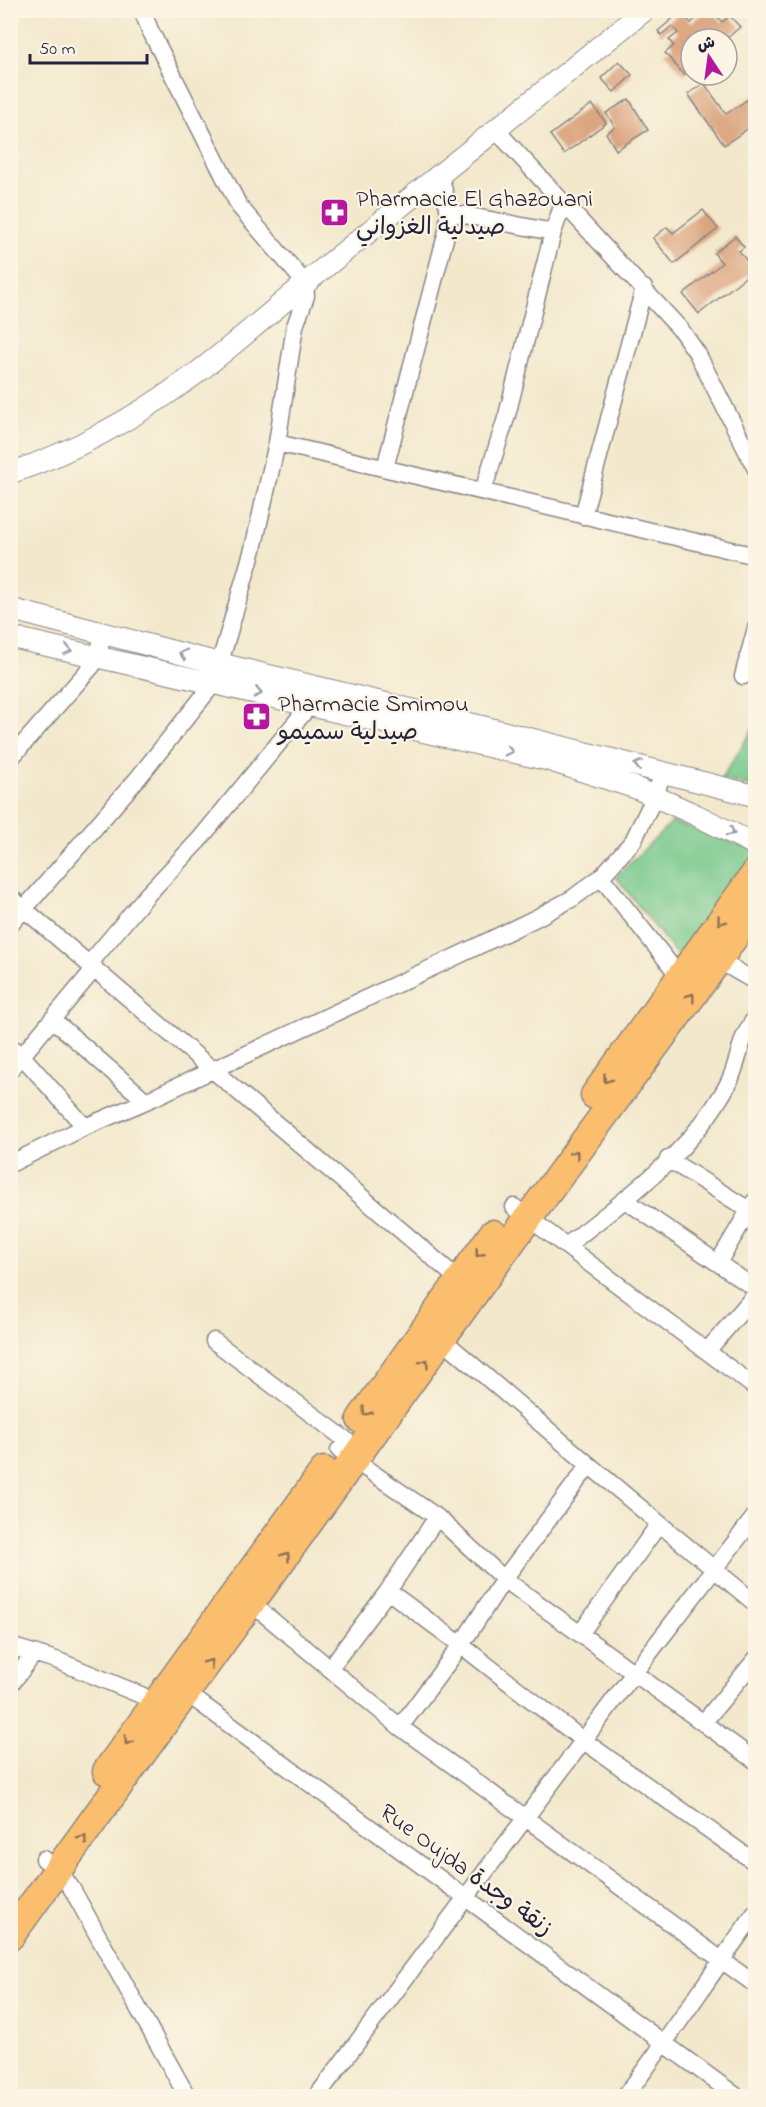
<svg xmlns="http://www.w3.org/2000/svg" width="766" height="2107" viewBox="0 0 766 2107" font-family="'Indie Flower','Playpen Sans Arabic',sans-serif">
  <rect width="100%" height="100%" fill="#fcf5e5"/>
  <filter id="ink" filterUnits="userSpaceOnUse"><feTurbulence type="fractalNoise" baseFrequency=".0167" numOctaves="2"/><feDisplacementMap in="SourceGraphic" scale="12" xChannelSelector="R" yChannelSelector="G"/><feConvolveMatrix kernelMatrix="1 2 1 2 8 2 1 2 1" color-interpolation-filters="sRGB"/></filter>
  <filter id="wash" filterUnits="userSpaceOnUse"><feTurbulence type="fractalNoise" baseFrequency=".008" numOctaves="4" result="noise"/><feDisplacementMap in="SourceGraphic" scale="24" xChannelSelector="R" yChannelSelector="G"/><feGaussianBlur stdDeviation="1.35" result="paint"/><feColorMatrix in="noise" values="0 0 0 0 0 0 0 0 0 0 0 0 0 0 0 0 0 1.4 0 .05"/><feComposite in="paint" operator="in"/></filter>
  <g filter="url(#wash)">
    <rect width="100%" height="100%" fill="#f3e8cc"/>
    <path fill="#74c78b" stroke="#4b7463" stroke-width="1.5" d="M755,726V788L721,779Z
      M672,822L755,850V875L687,968L616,877Z"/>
    <g id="blocks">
      <path fill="#dba580" d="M683,10H688L683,15L691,23L706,10H712L722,22L730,16L740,27L726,39H691V69L684,75L665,53L674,46L669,40L678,33L672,26L661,35L658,31Z
        M619,61L632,75L614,92L601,78Z
        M704,83L726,114L756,94V123L724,145L688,94Z
        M629,99L648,130L616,150L606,133L615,127L606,113Z
        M592,104L606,123L564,154L550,135Z
        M703,210L718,229L674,264L653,238L667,227L673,233Z
        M735,236L744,247L739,251L754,270L699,314L683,294L722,263L714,253Z"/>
    </g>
  </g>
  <g filter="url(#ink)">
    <use href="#blocks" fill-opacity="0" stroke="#8a8584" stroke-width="1.5"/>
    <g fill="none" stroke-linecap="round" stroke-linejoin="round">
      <defs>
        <path id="minor" d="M496,130L681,330L697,353L756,469
          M449,212L553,232
          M277,443L756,556
          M385,468L447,231L449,212L440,174
          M483,491L507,415L553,232L563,204
          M583,516L644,288
          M743,676L756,628
          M10,759L92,666L105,634
          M601,877L680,977
          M10,897L465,1285
          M10,925L138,778L214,683L253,549L277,443L295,326L306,296L305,283L239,206L150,30L142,10
          M718,960L756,982
          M90,963L147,895L199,840L310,705L314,695
          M52,1019L146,1101
          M10,1046L23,1057L85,1127
          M10,1070L95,968
          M668,1159L749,1210
          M10,1164L85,1127L146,1101L455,957L536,918L573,898L601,877L633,841L655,796L663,772
          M625,1200L756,1289
          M514,1207L756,1388
          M566,1246C625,1200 692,1152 728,1084C735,1071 738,1055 743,1040C746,1032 751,1024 756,1016
          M718,1263L754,1202
          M442,1339L589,1465L756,1604
          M214,1341L346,1440
          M707,1351L756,1294
          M339,1450L437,1517L504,1579L756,1761
          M388,1591L461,1645L584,1741L756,1863
          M245,1598L400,1727L756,1985
          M580,1634L659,1524
          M10,1646L56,1660L141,1695L162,1707
          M330,1668L388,1591L437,1517
          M10,1685L34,1654
          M181,1689L736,2096
          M703,1723L756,1659
          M400,1727L461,1645L504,1579L589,1465
          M44,1859L59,1871L72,1889L187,2096
          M317,2096L634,1673L756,1515
          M625,2096C671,2037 711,1973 756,1912"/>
        <path id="tertiary" d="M10,473C74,452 136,417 190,378C240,341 285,299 334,260C437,176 541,94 645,10
          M10,609L221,664L480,726L756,796
          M10,637L548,760L636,788L696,815L756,845"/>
        <path id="trunk" d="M595,1095L756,873
          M361,1419L493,1234
          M107,1771L324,1471
          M10,1936L529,1217L718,960L756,905"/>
      </defs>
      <use href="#minor" stroke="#8a8584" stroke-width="19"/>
      <use href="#tertiary" stroke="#8a8584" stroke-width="23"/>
      <use href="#trunk" stroke="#8a8584" stroke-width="31"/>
      <use href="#minor" stroke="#fff" stroke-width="16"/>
      <use href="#tertiary" stroke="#fff" stroke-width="21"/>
      <use href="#trunk" stroke="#fabe6e" stroke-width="28"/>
    </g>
    <defs><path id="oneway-chevron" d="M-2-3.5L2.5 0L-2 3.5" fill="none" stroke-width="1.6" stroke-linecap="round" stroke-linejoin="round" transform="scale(1.5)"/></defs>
    <g stroke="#9c9ca7">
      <use href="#oneway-chevron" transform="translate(68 650) rotate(12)"/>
      <use href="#oneway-chevron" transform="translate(183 654) rotate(-166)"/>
      <use href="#oneway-chevron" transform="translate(258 693) rotate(13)"/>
      <use href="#oneway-chevron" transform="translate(509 751) rotate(13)"/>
      <use href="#oneway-chevron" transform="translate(638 765) rotate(-166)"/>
      <use href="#oneway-chevron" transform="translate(731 832) rotate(27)"/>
    </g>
    <g stroke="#8e7054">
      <use href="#oneway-chevron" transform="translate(721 921) rotate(126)"/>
      <use href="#oneway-chevron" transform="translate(691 997) rotate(-54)"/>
      <use href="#oneway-chevron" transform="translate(607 1079) rotate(126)"/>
      <use href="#oneway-chevron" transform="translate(575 1154) rotate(-54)"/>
      <use href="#oneway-chevron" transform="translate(479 1253) rotate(127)"/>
      <use href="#oneway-chevron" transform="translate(425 1363) rotate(-54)"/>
      <use href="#oneway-chevron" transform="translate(366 1412) rotate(125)"/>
      <use href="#oneway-chevron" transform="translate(286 1556) rotate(-54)"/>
      <use href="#oneway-chevron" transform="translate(209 1663) rotate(-54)"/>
      <use href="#oneway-chevron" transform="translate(128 1741) rotate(125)"/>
      <use href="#oneway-chevron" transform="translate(83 1839) rotate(-54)"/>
    </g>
  </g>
  <defs>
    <symbol id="pharmacy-square" viewBox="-11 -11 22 22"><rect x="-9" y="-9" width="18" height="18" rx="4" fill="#b5179e" stroke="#fcf5e5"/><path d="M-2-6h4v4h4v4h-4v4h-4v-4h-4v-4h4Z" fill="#fff"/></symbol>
  </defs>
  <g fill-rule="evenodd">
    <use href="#pharmacy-square" x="318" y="196" width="33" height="33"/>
    <use href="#pharmacy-square" x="240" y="700" width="33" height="33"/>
  </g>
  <g text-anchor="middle" stroke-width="4.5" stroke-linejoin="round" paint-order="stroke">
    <g font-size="24" fill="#22223b" stroke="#fcf5e5" text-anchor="start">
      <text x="356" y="206">Pharmacie El Ghazouani<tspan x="356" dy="28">صيدلية الغزواني</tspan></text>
      <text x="278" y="711">Pharmacie Smimou<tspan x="278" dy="28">صيدلية سميمو</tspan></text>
    </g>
    <g font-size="24" fill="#22223b" stroke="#fcf5e5">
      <text transform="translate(467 1869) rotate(36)" y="8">Rue Oujda زنقة وجدة</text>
    </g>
  </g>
  <rect width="766" height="2107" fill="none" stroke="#fcf5e5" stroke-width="36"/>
  <g transform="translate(709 57) rotate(347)"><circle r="28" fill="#fcf5e5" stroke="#a5a1a1" stroke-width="1.5"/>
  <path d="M0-4.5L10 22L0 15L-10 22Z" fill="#b5179e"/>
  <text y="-9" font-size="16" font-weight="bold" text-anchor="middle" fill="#22223b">ش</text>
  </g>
  <path d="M30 54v9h117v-9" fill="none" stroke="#22223b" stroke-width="3"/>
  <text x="39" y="54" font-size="18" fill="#22223b" stroke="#fcf5e5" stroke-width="4.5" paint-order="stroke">50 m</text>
</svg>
